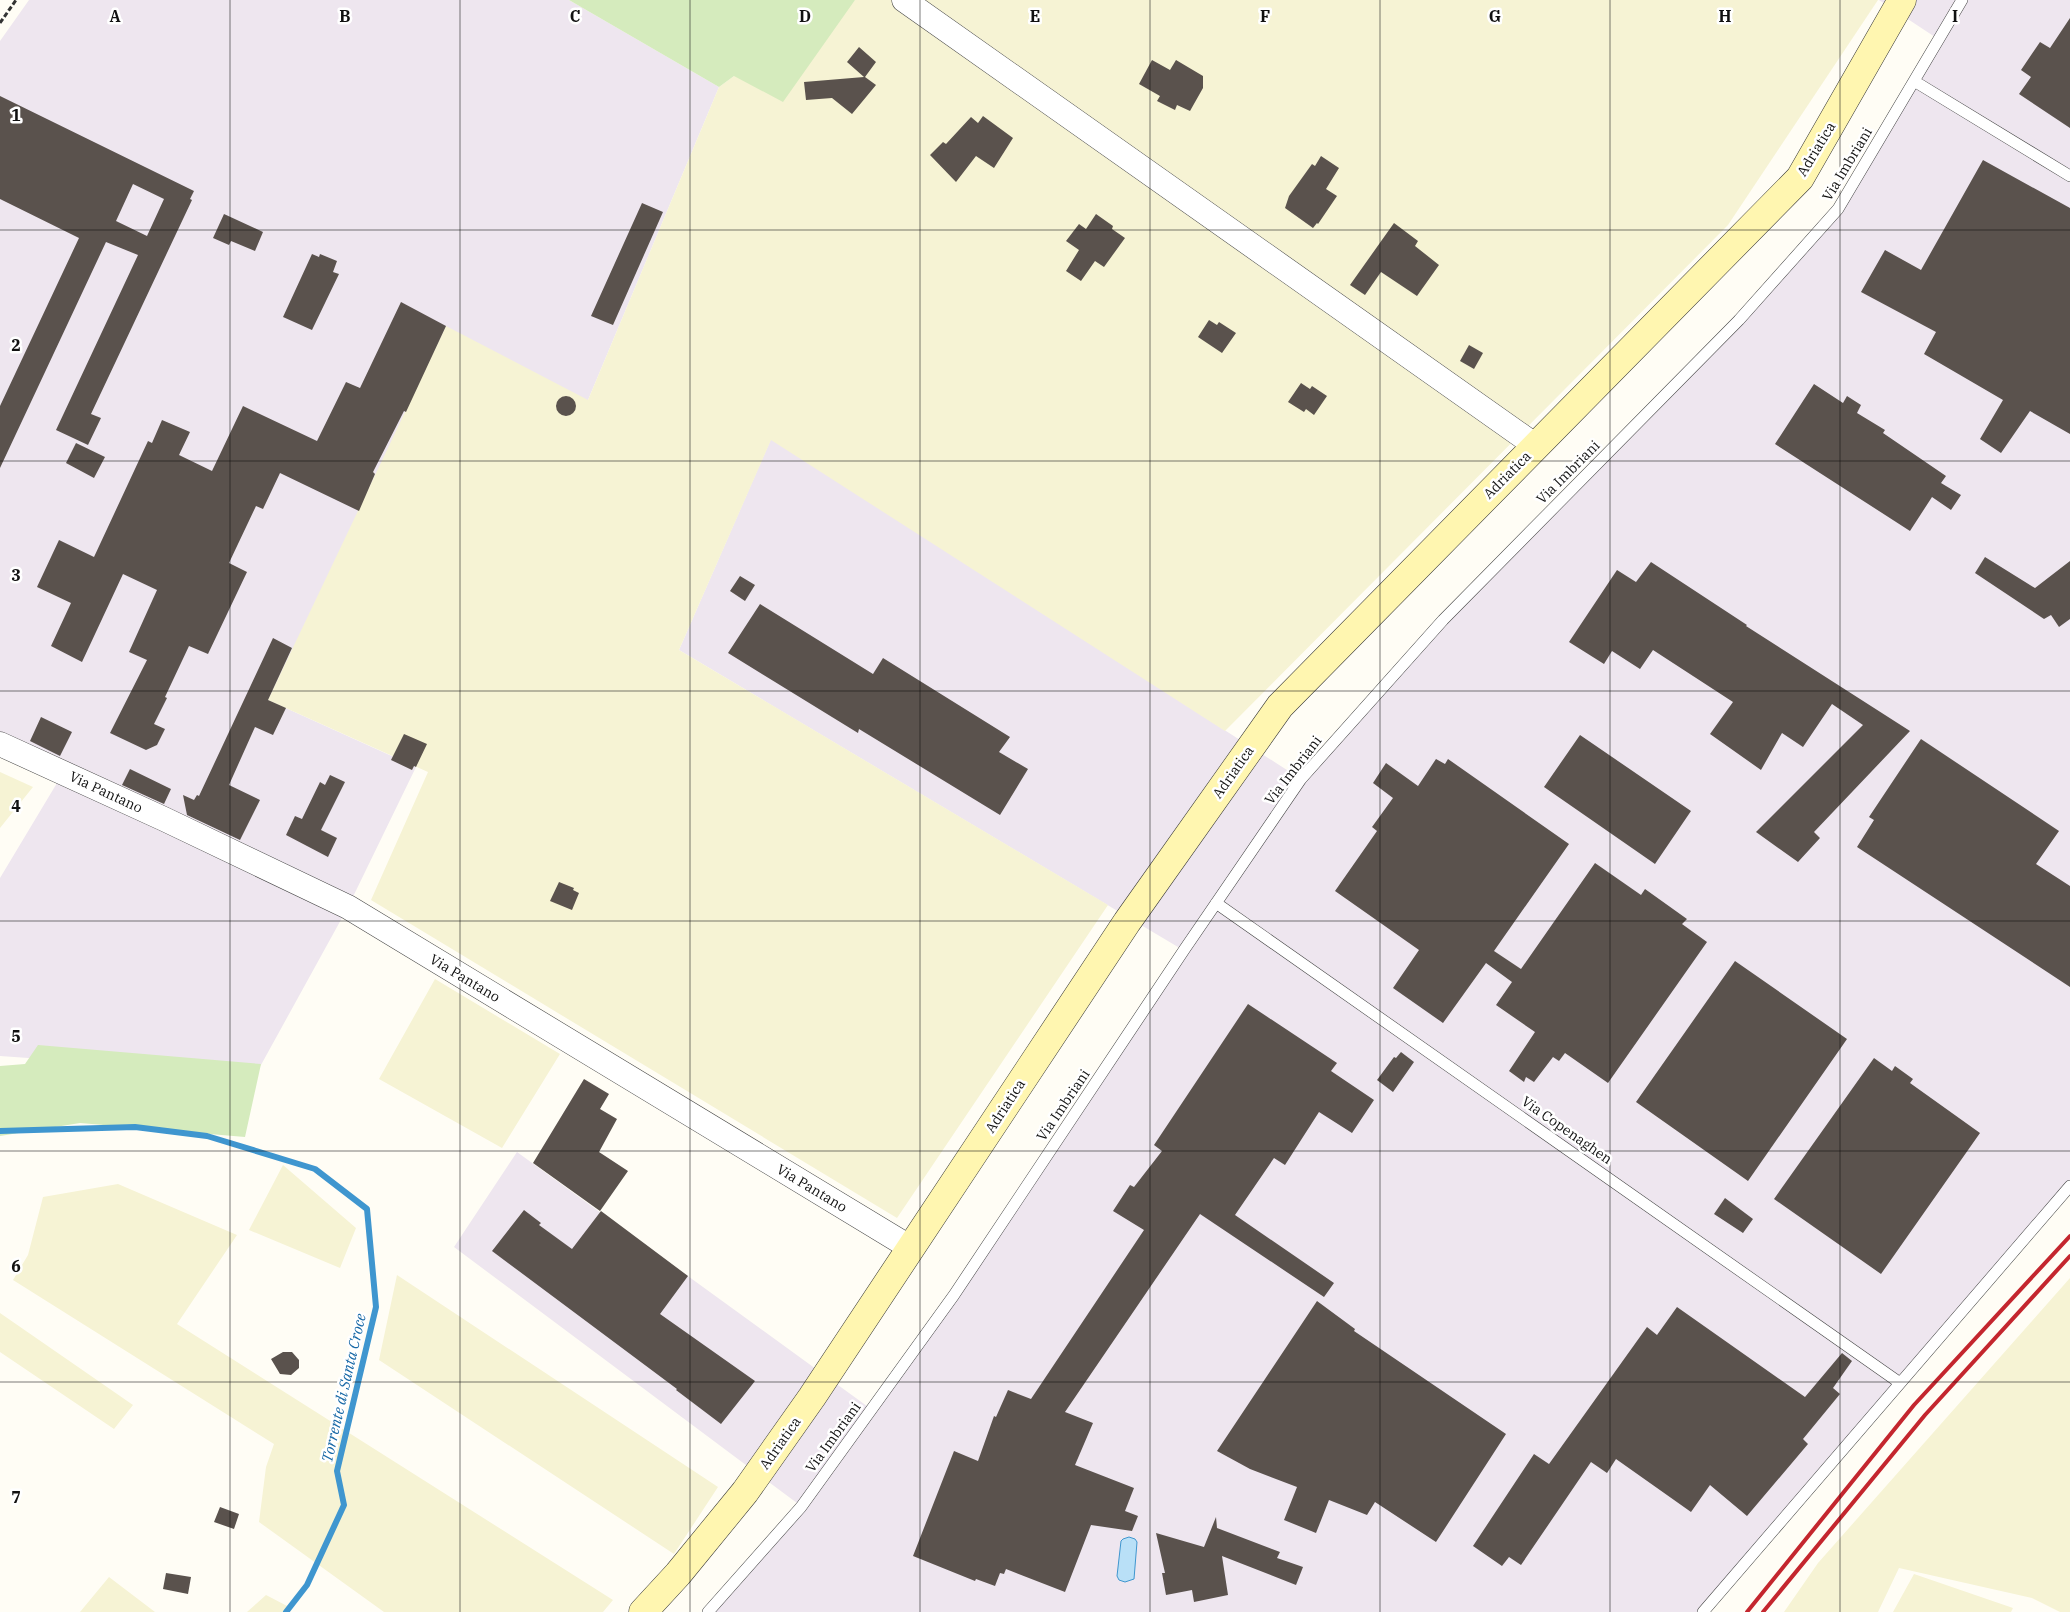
<svg xmlns="http://www.w3.org/2000/svg" width="2070" height="1612" viewBox="0 0 2070 1612" font-family="'IBM Plex Serif',serif">
  <rect width="100%" height="100%" fill="#fffdf5"/>
  <path fill="#eee6ef" d="M29,0H569L719,87L588,400L268,700L416,767L348,907L256,1074L0,1056V878L63,773L0,746V41Z
    M1879,0H2070V1186L1703,1612H708L801,1506L454,1247L517,1152L871,1409L1183,950L679,650L771,439L1301,779L1443,620L1838,209L1938,39Z"/>
  <path fill="#f6f3d4" d="M855,0H1878L1728,225L1225,731L771,440L679,650L1108,905L897,1218L371,900L428,772L268,700L446,326L588,400L719,87L734,76Z
    M0,772L33,787L0,828Z
    M435,979L560,1054L502,1148L379,1079Z
    M283,1165L356,1228L340,1268L249,1230Z
    M118,1184L237,1235L177,1324L613,1600L603,1612H384L259,1522L266,1467L274,1444L13,1280L28,1255L43,1197Z
    M397,1275L718,1487L674,1554L379,1360Z
    M2070,1278V1612H2060L2032,1598L1899,1568L1878,1612H1784L1818,1563Z
    M0,1313L133,1405L114,1429L0,1352Z
    M1914,1574L2013,1608L2011,1612H1893Z
    M109,1577L155,1612H80Z
    M266,1595L291,1608L288,1612H247Z"/>
  <path fill="#d5ebbd" d="M569,0H855L783,102L734,76L719,87Z
    M38,1045L261,1064L245,1137L80,1123L0,1136V1066L25,1064Z"/>
  <path fill="#b9e0f7" stroke="#3f96cf" d="M1129,1537L1135,1539L1137,1542L1134,1579L1125,1582L1119,1580L1117,1576L1121,1541L1123,1539Z"/>
  <g fill="none" stroke-linecap="round" stroke-linejoin="round">
    <path stroke="#3f96cf" stroke-width="6" d="M0,1131L135,1127L207,1136L315,1169L367,1209L376,1307L337,1471L344,1505L307,1585L286,1612"/>
  </g>
  <path fill="#5a524d" fill-rule="evenodd" d="M2070,18V128L2019,94L2031,77L2021,70L2040,42L2050,48Z
    M859,47L876,62L865,77L876,85L852,114L832,98L806,100L804,82L864,77L847,62Z
    M1152,60L1170,70L1176,60L1203,76V88L1190,111L1177,105L1175,110L1157,101L1160,96L1139,84Z
    M0,96L194,191L190,199L192,200L91,414L101,418L88,445L56,430L138,255L106,242L0,468V406L79,238L0,199ZM133,184L164,199L147,236L116,221Z
    M983,116L1013,138L994,168L976,156L956,182L930,155L943,142L946,144L971,117L978,123Z
    M1321,156L1339,168L1326,189L1337,196L1318,224L1317,223L1313,228L1285,208L1289,196L1312,164L1315,166Z
    M1983,160L2070,208V434L2030,411L2001,453L1980,439L2003,400L1924,354L1936,332L1861,292L1885,250L1921,270Z
    M642,203L663,212L613,325L591,316Z
    M224,214L263,232L255,251L231,241L229,245L213,238Z
    M1096,214L1113,226L1112,229L1125,238L1104,267L1095,261L1081,281L1066,271L1079,250L1066,241L1079,224L1086,229Z
    M1394,223L1418,241L1415,246L1439,265L1417,296L1381,272L1365,295L1350,285Z
    M312,254L319,257L320,254L337,261L333,272L339,274L312,330L283,317Z
    M401,302L446,326L406,412L404,411L373,472L375,474L359,511L280,473L263,509L256,506L229,563L247,572L208,654L189,646L165,697L167,698L154,724L165,729L157,745L146,750L110,733L147,660L129,652L157,590L123,574L82,662L51,646L71,603L37,587L59,540L94,557L148,441L152,443L162,420L190,432L179,455L212,471L243,406L317,441L346,382L360,388Z
    M1209,320L1217,325L1219,322L1236,333L1222,353L1198,337Z
    M1469,345L1483,353L1474,369L1460,361Z
    M1301,383L1310,389L1312,386L1327,396L1314,415L1306,409L1304,412L1288,402Z
    M1814,384L1843,403L1847,396L1861,405L1857,413L1885,430L1883,433L1946,476L1941,483L1961,495L1951,510L1932,497L1910,531L1775,444Z
    M556 406a10 10 0 1 1 20 0a10 10 0 1 1-20 0Z
    M76,443L105,457L94,478L66,463Z
    M1985,557L2035,588L2070,561V619L2059,627L2051,615L2044,619L1975,573Z
    M1651,562L1747,625L1746,626L1910,731L1814,832L1820,838L1798,862L1756,832L1863,725L1832,704L1803,747L1782,733L1761,770L1710,734L1733,702L1653,650L1640,669L1612,651L1604,664L1569,642L1617,570L1636,582Z
    M740,576L755,585L745,601L730,591Z
    M760,604L873,674L883,658L1010,737L999,752L1028,769L1000,815L859,729L858,733L728,653Z
    M273,638L292,648L268,700L286,708L273,735L255,727L229,785L260,800L240,840L187,815L183,795L194,800L197,795L199,796Z
    M41,717L72,732L60,756L30,741Z
    M404,734L427,744L416,767L414,766L412,770L391,760Z
    M1580,735L1691,811L1655,864L1544,787Z
    M1921,739L2059,831L2036,864L2070,886V987L1857,847L1874,820L1869,817Z
    M1436,759L1445,764L1448,759L1569,844L1494,951L1521,969L1595,863L1641,895L1645,889L1687,919L1682,924L1707,942L1608,1083L1565,1053L1559,1061L1553,1057L1534,1082L1526,1077L1524,1082L1509,1071L1535,1032L1496,1005L1512,982L1486,963L1443,1023L1393,988L1419,950L1335,891L1377,831L1372,827L1393,798L1373,783L1386,763L1418,786Z
    M130,769L171,789L164,804L122,785Z
    M330,775L345,782L321,830L337,838L328,857L286,835L295,816L302,819L320,782L325,785Z
    M559,882L574,888L573,890L579,893L572,910L550,901Z
    M1735,961L1847,1039L1748,1181L1636,1102Z
    M1248,1004L1337,1063L1331,1071L1374,1100L1352,1133L1319,1112L1285,1165L1274,1158L1235,1215L1334,1283L1324,1297L1200,1214L1065,1412L1093,1423L1075,1465L1134,1488L1125,1511L1138,1516L1132,1531L1091,1525L1065,1592L1006,1569L1004,1574L1000,1573L995,1586L976,1579L975,1581L913,1556L954,1451L978,1461L994,1416L996,1417L1008,1390L1031,1399L1144,1230L1113,1211L1130,1185L1134,1187L1162,1151L1154,1145Z
    M1401,1052L1414,1062L1393,1092L1377,1080L1394,1057L1396,1058Z
    M1874,1058L1892,1071L1895,1066L1913,1079L1910,1083L1980,1133L1881,1274L1774,1199Z
    M584,1079L609,1094L600,1109L617,1119L599,1152L628,1171L600,1211L533,1163Z
    M1725,1198L1753,1219L1743,1233L1714,1214Z
    M524,1210L541,1223L539,1225L572,1249L601,1211L688,1276L660,1314L755,1381L721,1424L676,1390L677,1389L492,1251Z
    M1317,1301L1355,1329L1354,1331L1506,1434L1436,1542L1375,1502L1367,1515L1329,1500L1316,1533L1284,1520L1297,1487L1250,1469L1217,1451Z
    M1677,1307L1805,1397L1842,1353L1852,1361L1833,1388L1840,1394L1803,1439L1808,1444L1747,1516L1710,1485L1691,1512L1616,1459L1607,1473L1591,1462L1521,1565L1509,1557L1502,1566L1473,1546L1534,1454L1549,1464L1647,1327L1657,1335Z
    M283,1352H292L299,1360V1368L291,1375L280,1374L271,1359Z
    M220,1507L239,1514L234,1529L214,1522Z
    M1216,1517L1217,1528L1280,1552L1277,1558L1303,1567L1296,1585L1222,1556L1228,1595L1194,1602L1192,1590L1166,1595L1162,1573H1165L1156,1533L1204,1547Z
    M166,1573L191,1577L188,1594L163,1589Z"/>
  <g fill="none" stroke-linecap="round" stroke-linejoin="round">
    <defs>
      <path id="service" d="M1914,81L2070,176
        M1216,903L1900,1383
        M708,1612L801,1507L954,1295L1184,950L1301,779L1443,620L1739,320L1838,209L1962,0
        M1703,1612L2070,1186"/>
      <path id="minor" d="M904,0L1536,446
        M0,744L164,819L348,907L911,1248"/>
      <path id="secondary" d="M643,1612L678,1574L745,1492L812,1397L1127,922L1280,706L1800,178L1902,0"/>
    </defs>
    <use href="#service" stroke="#444" stroke-width="12"/>
    <use href="#minor" stroke="#444" stroke-width="25"/>
    <use href="#secondary" stroke="#333" stroke-width="29"/>
    <path stroke="#333" stroke-width="3" stroke-dasharray="5 2.5" stroke-linecap="butt" d="M0,23L16,0"/>
    <use href="#service" stroke="#fff" stroke-width="11"/>
    <use href="#minor" stroke="#fff" stroke-width="24"/>
    <use href="#secondary" stroke="#fff6b0" stroke-width="28"/>
    <path stroke="#c4262e" stroke-width="4" d="M1747,1612L1914,1405L2070,1236
      M1763,1612L1925,1415L2070,1256"/>
  </g>
  <path fill="none" stroke="#111" stroke-width="1" stroke-opacity="0.55" d="M230,0V1612M460,0V1612M690,0V1612M920,0V1612M1150,0V1612M1380,0V1612M1610,0V1612M1840,0V1612M0,230H2070M0,461H2070M0,691H2070M0,921H2070M0,1151H2070M0,1382H2070"/>
  <g text-anchor="middle" stroke-width="5" stroke-linejoin="round" paint-order="stroke">
    <g font-size="14" fill="#111" stroke="#fff">
      <text transform="translate(1816 149) rotate(-59)" y="5">Adriatica</text>
      <text transform="translate(1847 164) rotate(-59)" y="5">Via Imbriani</text>
      <text transform="translate(1568 472) rotate(-45)" y="5">Via Imbriani</text>
      <text transform="translate(1507 475) rotate(-45)" y="5">Adriatica</text>
      <text transform="translate(1293 770) rotate(-52)" y="5">Via Imbriani</text>
      <text transform="translate(1233 772) rotate(-55)" y="5">Adriatica</text>
      <text transform="translate(106 792) rotate(25)" y="5">Via Pantano</text>
      <text transform="translate(465 978) rotate(31)" y="5">Via Pantano</text>
      <text transform="translate(1063 1105) rotate(-56)" y="5">Via Imbriani</text>
      <text transform="translate(1005 1106) rotate(-57)" y="5">Adriatica</text>
      <text transform="translate(1567 1130) rotate(35)" y="5">Via Copenaghen</text>
      <text transform="translate(812 1188) rotate(31)" y="5">Via Pantano</text>
      <text transform="translate(833 1437) rotate(-54)" y="5">Via Imbriani</text>
      <text transform="translate(780 1443) rotate(-55)" y="5">Adriatica</text>
    </g>
    <g font-size="15" font-style="italic" fill="#1768a6" stroke="#fff">
      <text transform="translate(344 1388) rotate(-77)" y="5">Torrente di Santa Croce</text>
    </g>
  </g>
  <g font-size="16" text-anchor="middle" font-weight="bold" fill="#111" stroke="#fff" stroke-width="5" stroke-linejoin="round" paint-order="stroke">
    <text x="115" y="22">A</text>
    <text x="345" y="22">B</text>
    <text x="575" y="22">C</text>
    <text x="805" y="22">D</text>
    <text x="1035" y="22">E</text>
    <text x="1265" y="22">F</text>
    <text x="1495" y="22">G</text>
    <text x="1725" y="22">H</text>
    <text x="1955" y="22">I</text>
    <text x="16" y="121">1</text>
    <text x="16" y="351">2</text>
    <text x="16" y="581">3</text>
    <text x="16" y="812">4</text>
    <text x="16" y="1042">5</text>
    <text x="16" y="1272">6</text>
    <text x="16" y="1503">7</text>
  </g>
</svg>
